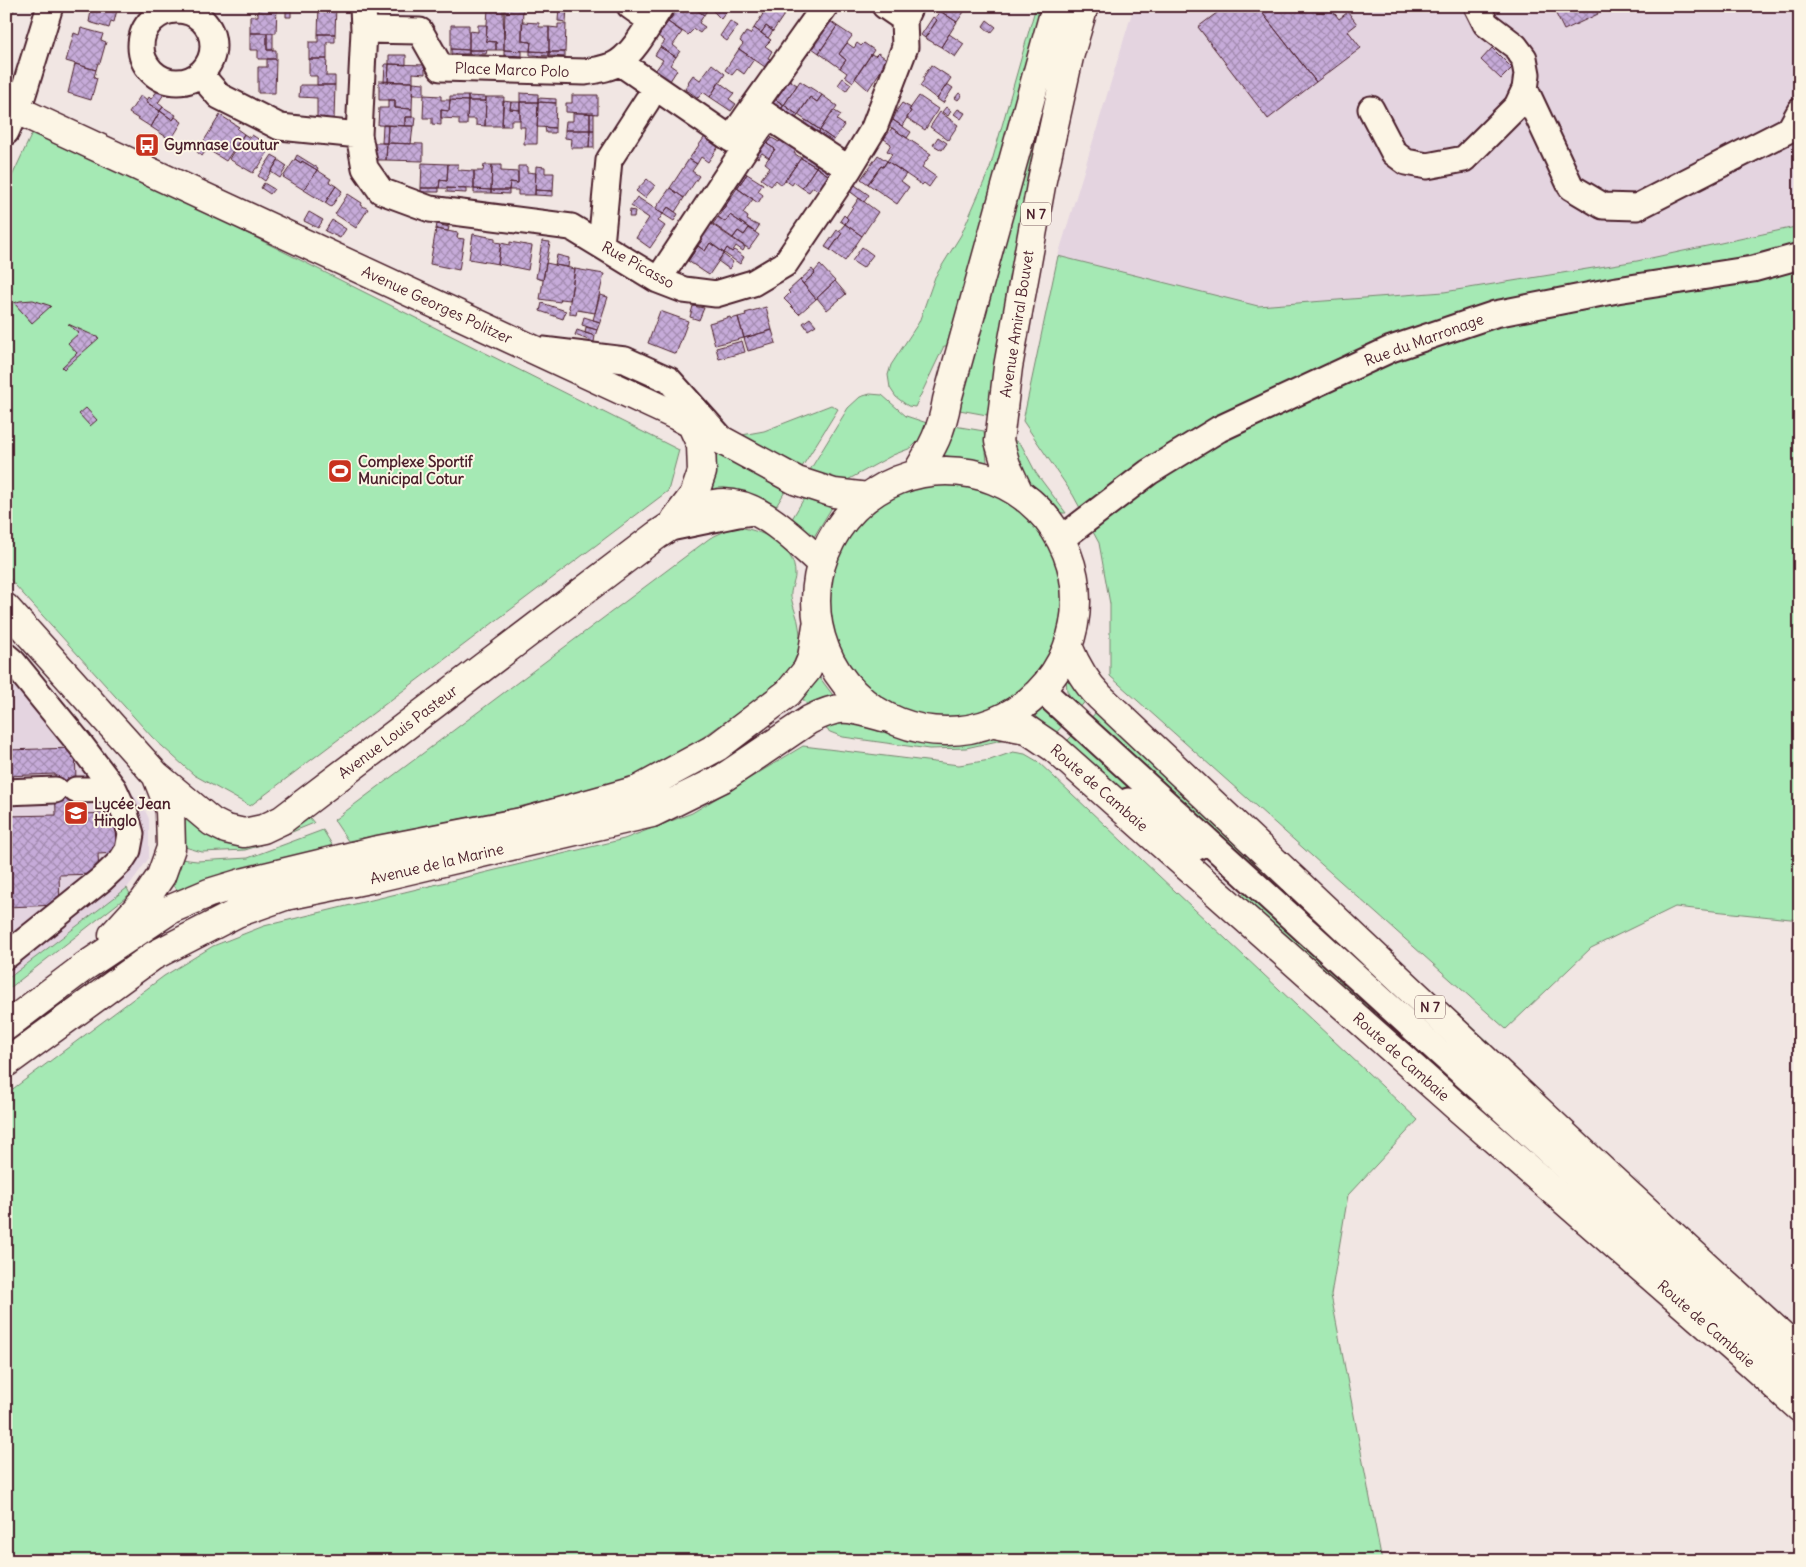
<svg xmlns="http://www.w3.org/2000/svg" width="1806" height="1567" viewBox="0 0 1806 1567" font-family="Delius,sans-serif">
  <defs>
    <pattern id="building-cross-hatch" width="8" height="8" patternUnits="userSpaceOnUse" patternTransform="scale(1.25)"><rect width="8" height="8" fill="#c6abd9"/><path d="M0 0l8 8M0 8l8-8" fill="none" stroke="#a38bb0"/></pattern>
  </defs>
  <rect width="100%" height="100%" fill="#f1e6e3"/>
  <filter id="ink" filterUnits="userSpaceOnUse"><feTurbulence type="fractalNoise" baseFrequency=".02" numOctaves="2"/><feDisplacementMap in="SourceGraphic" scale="10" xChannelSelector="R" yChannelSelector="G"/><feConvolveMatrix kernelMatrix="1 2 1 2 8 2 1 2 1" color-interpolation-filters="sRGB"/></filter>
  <g filter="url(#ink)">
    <path fill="#e4d4e0" d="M1134,6H1800V226L1637,261L1444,292L1258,306L1058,256Z
      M6,637L144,808L149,819V858L127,888L6,980Z"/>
    <path fill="#a5e9b4" stroke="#788470" d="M1036,6H1046L950,346H944L915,407L908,406L896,397L890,388L888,375L891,365L919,322L935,277L961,235L990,168Z
      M1061,6H1071L1042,110L987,415L954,409Z
      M35,127L679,450L668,491L250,806L194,775L152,737L6,575V189Z
      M1800,226V920L1675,907L1591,948L1506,1029L1110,676V604L1099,543L1073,495L1023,421L1058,256L1258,306L1444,292L1637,261Z
      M870,394L882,395L906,416L930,424L921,438L911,448L893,455L842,483L810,475V470L848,408L860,397Z
      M831,405L838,409L802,467L742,435L764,431Z
      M954,426L984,431L987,462L940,455Z
      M1008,435L1022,446L1036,473L1066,513H1059L1040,491L1017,473Z
      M711,450L789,485L772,513L708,492Z
      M823 602a120 120 0 1 1 240 0a120 120 0 1 1-240 0Z
      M806,495L834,504L809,545L789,524Z
      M734,527C759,528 796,545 795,575C795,582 790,589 791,597C793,608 798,617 799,627C803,649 793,666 780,683L678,755L640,774L597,787L511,809L348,841L334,820L710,538Z
      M817,674L835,698L811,710L799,694Z
      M1066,679L1087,699L1078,710L1067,691Z
      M1112,694L1492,1045L1488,1049Z
      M1044,706L1064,724L1055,734L1035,716Z
      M1098,710L1466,1060L1089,720Z
      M841,719L865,722L893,734L930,744L967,742L997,733L1011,738L966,748L929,749L843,737L830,732L821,725Z
      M1074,734L1118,773L1167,825L1110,781L1066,742Z
      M803,746L959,765L990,760L1013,752L1025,754L1037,761L1418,1120L1348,1195L1331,1295L1382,1561H6V1094L164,976L213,946L264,926L624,839L692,813Z
      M306,813L314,823L258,846L245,850L202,852L178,845V824L191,817L210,830Z
      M323,830L336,851L178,890L171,884L180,859L197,861L248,858Z
      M127,888L130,894L6,991V980Z
      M1247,890L1458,1082L1450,1091L1239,899Z"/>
    <path fill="url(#building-cross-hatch)" stroke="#4a1f2b" d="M6,6H15L9,24L6,23Z
      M86,6H118L114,22L111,21L109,28L89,22L91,11L85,9Z
      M319,6H336L335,34H318Z
      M505,6H523L522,41L531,42L530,51L504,50Z
      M667,6H675L678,8L669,21L661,15Z
      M689,6H691L704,15L699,23L705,27L700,33L694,29L688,35L668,22L678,8L684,12Z
      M691,6H723L728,9L721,19L709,7L704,15Z
      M758,6H783L788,9L773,31L766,26L761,33L754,28L763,14L756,9Z
      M943,6L947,7L968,6L957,22L940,11Z
      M1226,6H1257L1316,82L1268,119L1198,27Z
      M1257,6H1329L1339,19L1348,12L1357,24L1348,31L1361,48L1316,82Z
      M1552,6H1594L1598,14L1564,30Z
      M258,7H277L276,33H250V16H258Z
      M559,7H567L566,22L558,21Z
      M488,8L503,9L504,50H496V42L486,41Z
      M286,10H291V17H286Z
      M940,11L957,22L941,47L925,38L937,20L935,18Z
      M823,16L837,26L819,53L812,48L809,52L801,47Z
      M933,17L937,20L925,38L921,35Z
      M987,20L996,27L991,33L983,26Z
      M730,21L738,26L727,41L720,36Z
      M522,22L539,23V27H549V52L530,51L531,42L522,41Z
      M668,22L682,32L673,45L680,51L676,57L660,47L665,41L658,36Z
      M558,24H566L565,52H549V27L558,28Z
      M451,25H469V50L451,49Z
      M478,25H487L486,41L496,42V50H469V31L478,32Z
      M766,26L773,31L768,38L761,33Z
      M837,26L852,36L839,54L846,60L840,68L819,53Z
      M81,28L103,34L101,40L106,42L100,63H98L96,70L66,61L74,33L79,35Z
      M754,28L771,40L765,46L772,51L768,58L770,59L765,67L739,49L743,44L740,41L746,32L750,34Z
      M250,33H267V50H276V59H258V50H250Z
      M267,33H273V50H267Z
      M318,34H335V42H327V59H309V42H318Z
      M949,34L964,44L955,57L941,47Z
      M847,43L854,48L857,43L861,46L864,43L874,50L853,82L845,76L847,73L840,68L846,60L839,54Z
      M660,47L676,57L670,65L677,70L668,84L653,74L663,60L655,55Z
      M1492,48L1512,68L1501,79L1481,60Z
      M451,49L469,50V54H451Z
      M739,49L754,59L744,74L737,69L732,75L725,70Z
      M469,50H487L486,54H469Z
      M504,50L522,51V56L504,55Z
      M530,51L549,52V56L530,55Z
      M549,52H565V57L549,56Z
      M878,53L888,60L868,90L855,78L871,54L875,56Z
      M389,55H406V65L389,64Z
      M267,59H276L275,93H258V67H267Z
      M309,59H327L326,76H335V85H317V76H309Z
      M75,64L96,70L94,77L97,78L91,100L68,93Z
      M385,64H389L388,82H384Z
      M389,64L425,65V74L413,73V82H388Z
      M712,64L725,74L710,97L703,92L698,98L685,89L689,83L688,82L693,75L700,80Z
      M931,65L951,78L937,99L920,86L924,80L923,78Z
      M782,75L797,85L784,105L769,95Z
      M843,78L851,84L846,91L838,85Z
      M379,81L413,82L412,109L395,108V100H379Z
      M800,81L822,95L817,102L810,97L798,115L784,105Z
      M413,82L424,83V95H412Z
      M719,82L734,93L729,99L736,104L731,111L710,97Z
      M947,84L953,88L943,103L937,99Z
      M300,85H335L334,119H317V98L299,97Z
      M158,90L164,94L158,103L163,107L160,111L146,102L149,97L151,99Z
      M520,93L538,94V102H520Z
      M959,93L962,95L958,100L955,98Z
      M141,95L147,100L146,102L160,111L151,127L129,113Z
      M424,95L441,96V100H450L449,111L441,110V125L432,124V118H423Z
      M572,95H598V114L566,112V103H572Z
      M769,95L784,105L781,109L766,99Z
      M822,95L837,106L820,130L798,115L810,97L817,102Z
      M450,96H468V101L450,100Z
      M468,96L486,97V101H468Z
      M919,96L938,109L925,130L907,118L911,111L909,110Z
      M486,97H504L502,126H485Z
      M538,98L556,99V103L538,102Z
      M388,100H395V108L412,109V117H405V126L378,125L379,108H388Z
      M450,100L468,101L467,125H459V119L441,118V110L449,111Z
      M468,101H486L485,126L476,125V119H467Z
      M503,101L511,102L510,109L520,110V120H511V126H502Z
      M511,102H520V110L510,109Z
      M520,102H538L537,144H524L525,127H520Z
      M538,102L556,103L555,128L537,127Z
      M902,103L911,108L909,110L911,111L902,126L893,120L897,110Z
      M784,105L798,115L796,119L781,109Z
      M163,107L176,115L173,120L160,111Z
      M946,107L951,111L948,116L942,112Z
      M958,109L965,113L961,119L954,114Z
      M833,110L841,115L837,120L844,125L834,140L820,130Z
      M160,111L173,120L175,117L182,122L171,140L151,127Z
      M940,112L958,125L948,140L930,127Z
      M573,113H590V130H565L566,121H573Z
      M590,113H594V130H590Z
      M220,115L239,127L237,129L244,134L226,161L207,149L202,156L197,152Z
      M405,117H416L415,126H405Z
      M806,120L820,130L818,134L803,124Z
      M893,120L911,132L907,138L889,126Z
      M383,125H388L387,143H382Z
      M388,125L413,126L411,144L387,143Z
      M545,127L555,128V133H546Z
      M892,128L931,154L922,167L936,177L929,187L924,183L922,185L887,161L892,154L887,151L891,144L884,139Z
      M565,130H590L589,148H571L572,139L565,138Z
      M590,130H594V148H589Z
      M820,130L834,140L832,143L818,134Z
      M709,131L723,140L708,162L701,157L697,164L689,159Z
      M765,133L772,138L767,144L775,149L769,158L762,153L758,158L751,153Z
      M244,134L250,138L252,135L271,147L258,168H256L253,173L229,159Z
      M784,136L799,146L794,153L801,158L782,185L776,180L771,186L761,179L770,167L765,163L775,149L767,144L772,138L779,142Z
      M938,137L947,143L942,150L933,145Z
      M370,143H387L386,160H375Z
      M387,143L423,144V161L386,160Z
      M804,153L818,163L816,167L801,158Z
      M272,155L279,159L265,181L258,176Z
      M297,155L318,168L317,170L302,161L301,163L295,159Z
      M878,155L887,161L883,167L881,166L868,184L861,179Z
      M801,158L816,167L802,188L794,182L792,185L785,180Z
      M295,159L301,163L302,161L317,170L304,190L283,177Z
      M689,159L697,164L692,171L699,176L684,198L670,188Z
      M278,160L287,166L280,178L271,172Z
      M887,161L906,174L901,181L909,187L897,204L868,184L881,166L883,167Z
      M422,163L448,164L447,181L440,180L439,188H421Z
      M818,163L833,174L831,177L816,167Z
      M448,164H458V170L474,171V189L439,188L440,180L447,181Z
      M484,165H492L491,190L474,189V171H483Z
      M492,165H501V171L518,172V183L510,182L509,190H491Z
      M518,166H527V172L536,173L535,195H518V190H509L510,182L518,183Z
      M536,166L545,167V173H554L553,191L535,190Z
      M816,167L831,177L820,192L813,187L809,192L802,188Z
      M317,170L331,179L329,182L336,186L325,203L304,190Z
      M744,172L747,174L737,188L733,186Z
      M747,174L763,184L758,191L763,195L758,203L737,188Z
      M647,179L655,186L645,198L636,191Z
      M264,183L274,189L270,194L261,188Z
      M852,183L869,195L864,202L848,190Z
      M336,186L342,191L331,207L325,203Z
      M421,188H439V192H421Z
      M447,188L466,189V193L447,192Z
      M670,188L684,198L675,212L668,207L663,214L655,209Z
      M737,188L753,199L743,213L748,217L747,220L759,226L755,232L730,215L725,222L718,217Z
      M474,189L491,190V193H474Z
      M491,190H509V194L491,193Z
      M535,190L553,191V196L535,195Z
      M729,193L732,196L722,211L719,208Z
      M348,194L362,203L361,205L368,209L356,228L335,214Z
      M637,197L663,214L658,221L665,226L650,248L636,238L649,218L631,206Z
      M859,198L878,212L862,236L845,224L848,219L846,217Z
      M668,207L678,214L674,221L663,214Z
      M630,210L635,211L634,217H629Z
      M309,212L323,220L318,228L304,221Z
      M730,215L749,228L744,235L738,231L733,238L713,224L718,217L725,222Z
      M844,215L848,219L845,224L840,221Z
      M332,220L346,229L340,238L325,231Z
      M707,221L745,247L743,251L736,246L732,252L727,248L724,253L710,243L705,251L698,246L703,239L699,237Z
      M437,224L449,227L448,231L436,229Z
      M845,224L862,236L845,261L830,250L842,233L839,231Z
      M749,228L759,235L749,249L733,238L738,231L744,235Z
      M436,229L458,233L457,238L464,239L459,270L430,264Z
      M837,230L842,233L830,250L825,247Z
      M473,234L495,238V242L501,243L498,264L469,259Z
      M542,241L550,242L543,280L536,278Z
      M510,242L532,246L528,270L498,264L501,243L510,245Z
      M710,243L724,253L709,275L688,261L698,246L705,251Z
      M694,244L698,246L688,261L684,259Z
      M862,247L873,255L863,268L852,261Z
      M727,248L732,252L734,250L744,257L740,264L724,253Z
      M723,254L733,262L729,269L718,261Z
      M557,255L569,258L568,267L555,265Z
      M546,263L575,269L570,300L561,299L560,302L540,299Z
      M820,265L835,281L816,299L803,284L815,273L814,272Z
      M575,269L604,274L595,313L577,310L576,315L570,314V309L569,308Z
      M812,269L815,273L803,284L800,280Z
      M800,280L816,299L799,314L784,299L790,293L788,291Z
      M835,281L846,294L827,310L817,298Z
      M600,295L608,297L600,322L593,320Z
      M33,300L51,306L32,323L14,303L20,301Z
      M542,303L566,311L563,319L540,311Z
      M693,306L704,308L699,320L690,317Z
      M766,307L772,330L744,338L738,317L746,315L745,313Z
      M660,311L688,321L676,354L648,343Z
      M584,317L600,322L597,330L582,325Z
      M730,317L731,319L738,317L744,338L715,345L709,323Z
      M810,318L816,325L808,330L803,323Z
      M68,324L99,338L64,369L62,367L77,353L68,343L79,333Z
      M586,327L597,330L595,336L585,333Z
      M577,330L595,336L594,342L575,335Z
      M772,330L776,343L748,351L744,338Z
      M742,341L745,352L719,359L716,348Z
      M86,408L97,420L90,426L79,414Z
      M75,748L77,814L116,813L117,853L98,854L99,874L59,875L60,905L6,907V816L56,815L55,774L6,776V750Z"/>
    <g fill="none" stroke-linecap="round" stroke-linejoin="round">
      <defs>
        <path id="minor" d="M363,6L364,30L359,135L365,168L381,191L430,209L571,227L658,280L684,290L716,294L753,283L785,264L849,169L874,128L905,47L904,19L910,6
          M630,6L651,21
          M885,6L904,19
          M141 46a36 36 0 1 1 72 0a36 36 0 1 1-72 0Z
          M364,30L420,31L441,68L585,72C596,70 609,69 619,62C636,50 649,24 661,6
          M619,62L731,139L746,147L768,116L754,106L731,139
          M200,74L219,96L280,127L359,135
          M1525,89L1571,187L1603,206L1637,207L1790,129L1800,111
          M754,106L825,6
          M1371,109L1394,153L1406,162L1427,166L1464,159L1517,106L1525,89L1527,74L1524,58L1515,46L1486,24L1477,6
          M768,116L849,169
          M6,132L23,94L50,6
          M601,245L609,160L647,101
          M658,280L746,147
          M543,350L625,360L669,380L720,437
          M675,527L738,514L753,512
          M1061,539L1149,472L1219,429L1391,349L1495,314L1617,290L1753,269L1800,256
          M6,656L13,662L80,744L114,789
          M1042,690L1800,1381
          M6,792L55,790
          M1128,801L1166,828L1197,847
          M6,956L102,879L121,861L128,850L131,834L125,813L114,789L76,790"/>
        <path id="major" d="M6,105L677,416L797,481L834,493L868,497
          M816 601a130 130 0 1 1 260 0a130 130 0 1 1-260 0Z
          M916,474C932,448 942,431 947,400L1056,6
          M1019,493L1006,465L999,441L1008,367L1042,180L1069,57L1084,6
          M675,520L694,495L702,472L701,445L691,423
          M6,608L156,775L212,822L226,829L244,833L263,829L282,820L657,535C675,524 693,508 714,504C754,496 794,539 821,563
          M1068,646C1076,666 1085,682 1100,697L1604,1172L1800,1352
          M995,723L1026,729L1054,748L1456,1106L1732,1347L1800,1408
          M113,935L144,901L161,876L171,848L170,810L157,777
          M6,1026L84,967L171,909L209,893L245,882L373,851L527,821L638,790L717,747L788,693L807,670L812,658L817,626
          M6,1063L153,956L237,913L285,896L379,877L652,813L723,778L809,720C842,703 849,708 883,717"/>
      </defs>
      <use href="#minor" stroke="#4a1f2b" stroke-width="29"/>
      <use href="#major" stroke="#4a1f2b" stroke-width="31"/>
      <use href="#minor" stroke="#fcf5e5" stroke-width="25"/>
      <use href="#major" stroke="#fcf5e5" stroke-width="28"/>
    </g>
  </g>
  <defs>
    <symbol id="bus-square" viewBox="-11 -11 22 22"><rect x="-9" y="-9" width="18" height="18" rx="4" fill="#c8321e" stroke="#fcf5e5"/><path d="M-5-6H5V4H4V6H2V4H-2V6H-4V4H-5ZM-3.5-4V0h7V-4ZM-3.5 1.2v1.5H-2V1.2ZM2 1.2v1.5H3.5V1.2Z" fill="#fff"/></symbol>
    <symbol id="stadium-square" viewBox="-11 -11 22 22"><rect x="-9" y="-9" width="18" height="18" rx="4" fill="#c8321e" stroke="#fcf5e5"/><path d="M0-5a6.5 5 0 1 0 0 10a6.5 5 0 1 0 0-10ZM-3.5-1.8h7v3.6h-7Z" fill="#fff"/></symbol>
    <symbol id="school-square" viewBox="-11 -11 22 22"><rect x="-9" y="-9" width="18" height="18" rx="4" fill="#c8321e" stroke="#fcf5e5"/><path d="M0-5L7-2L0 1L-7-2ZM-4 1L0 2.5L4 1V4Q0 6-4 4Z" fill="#fff"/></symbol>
  </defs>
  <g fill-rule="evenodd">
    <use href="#bus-square" x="133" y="131" width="28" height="28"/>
    <use href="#stadium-square" x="326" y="457" width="28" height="28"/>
    <use href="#school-square" x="62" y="799" width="28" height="28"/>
  </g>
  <g text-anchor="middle" stroke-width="4" stroke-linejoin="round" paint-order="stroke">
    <g fill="#fcf5e5" stroke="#7f5f63" stroke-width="1">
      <rect x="1021" y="202.5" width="30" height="23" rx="4"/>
      <rect x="1415" y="995.5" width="30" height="23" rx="4"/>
    </g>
    <g font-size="14" font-weight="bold" fill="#4a1f2b">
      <text x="1036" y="219">N 7</text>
      <text x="1430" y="1012">N 7</text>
    </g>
    <g font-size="15" fill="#4a1f2b" stroke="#fcf5e5">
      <text transform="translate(512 70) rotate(2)" y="5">Place Marco Polo</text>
      <text transform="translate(638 265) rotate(29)" y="5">Rue Picasso</text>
      <text transform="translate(437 305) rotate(25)" y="5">Avenue Georges Politzer</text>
      <text transform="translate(1017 324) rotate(-81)" y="5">Avenue Amiral Bouvet</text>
      <text transform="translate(1424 340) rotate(-20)" y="5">Rue du Marronage</text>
      <text transform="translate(398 732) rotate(-37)" y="5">Avenue Louis Pasteur</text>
      <text transform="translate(1099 788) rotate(41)" y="5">Route de Cambaie</text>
      <text transform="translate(437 864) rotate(-13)" y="5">Avenue de la Marine</text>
      <text transform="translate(1401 1057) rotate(42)" y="5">Route de Cambaie</text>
      <text transform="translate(1706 1324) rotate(41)" y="5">Route de Cambaie</text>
    </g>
    <g font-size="15" font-weight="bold" fill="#4a1f2b" stroke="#fcf5e5" text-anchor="start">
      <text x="164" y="150">Gymnase Coutur</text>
      <text x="358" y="467">Complexe Sportif<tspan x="358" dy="17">Municipal Cotur</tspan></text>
      <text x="94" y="809">Lycée Jean<tspan x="94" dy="17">Hinglo</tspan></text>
    </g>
  </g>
  <rect width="1806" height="1567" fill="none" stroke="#fcf5e5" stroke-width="25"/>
  <rect x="12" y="12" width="1781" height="1542" fill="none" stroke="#4a1f2b" stroke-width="2" filter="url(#ink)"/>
</svg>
